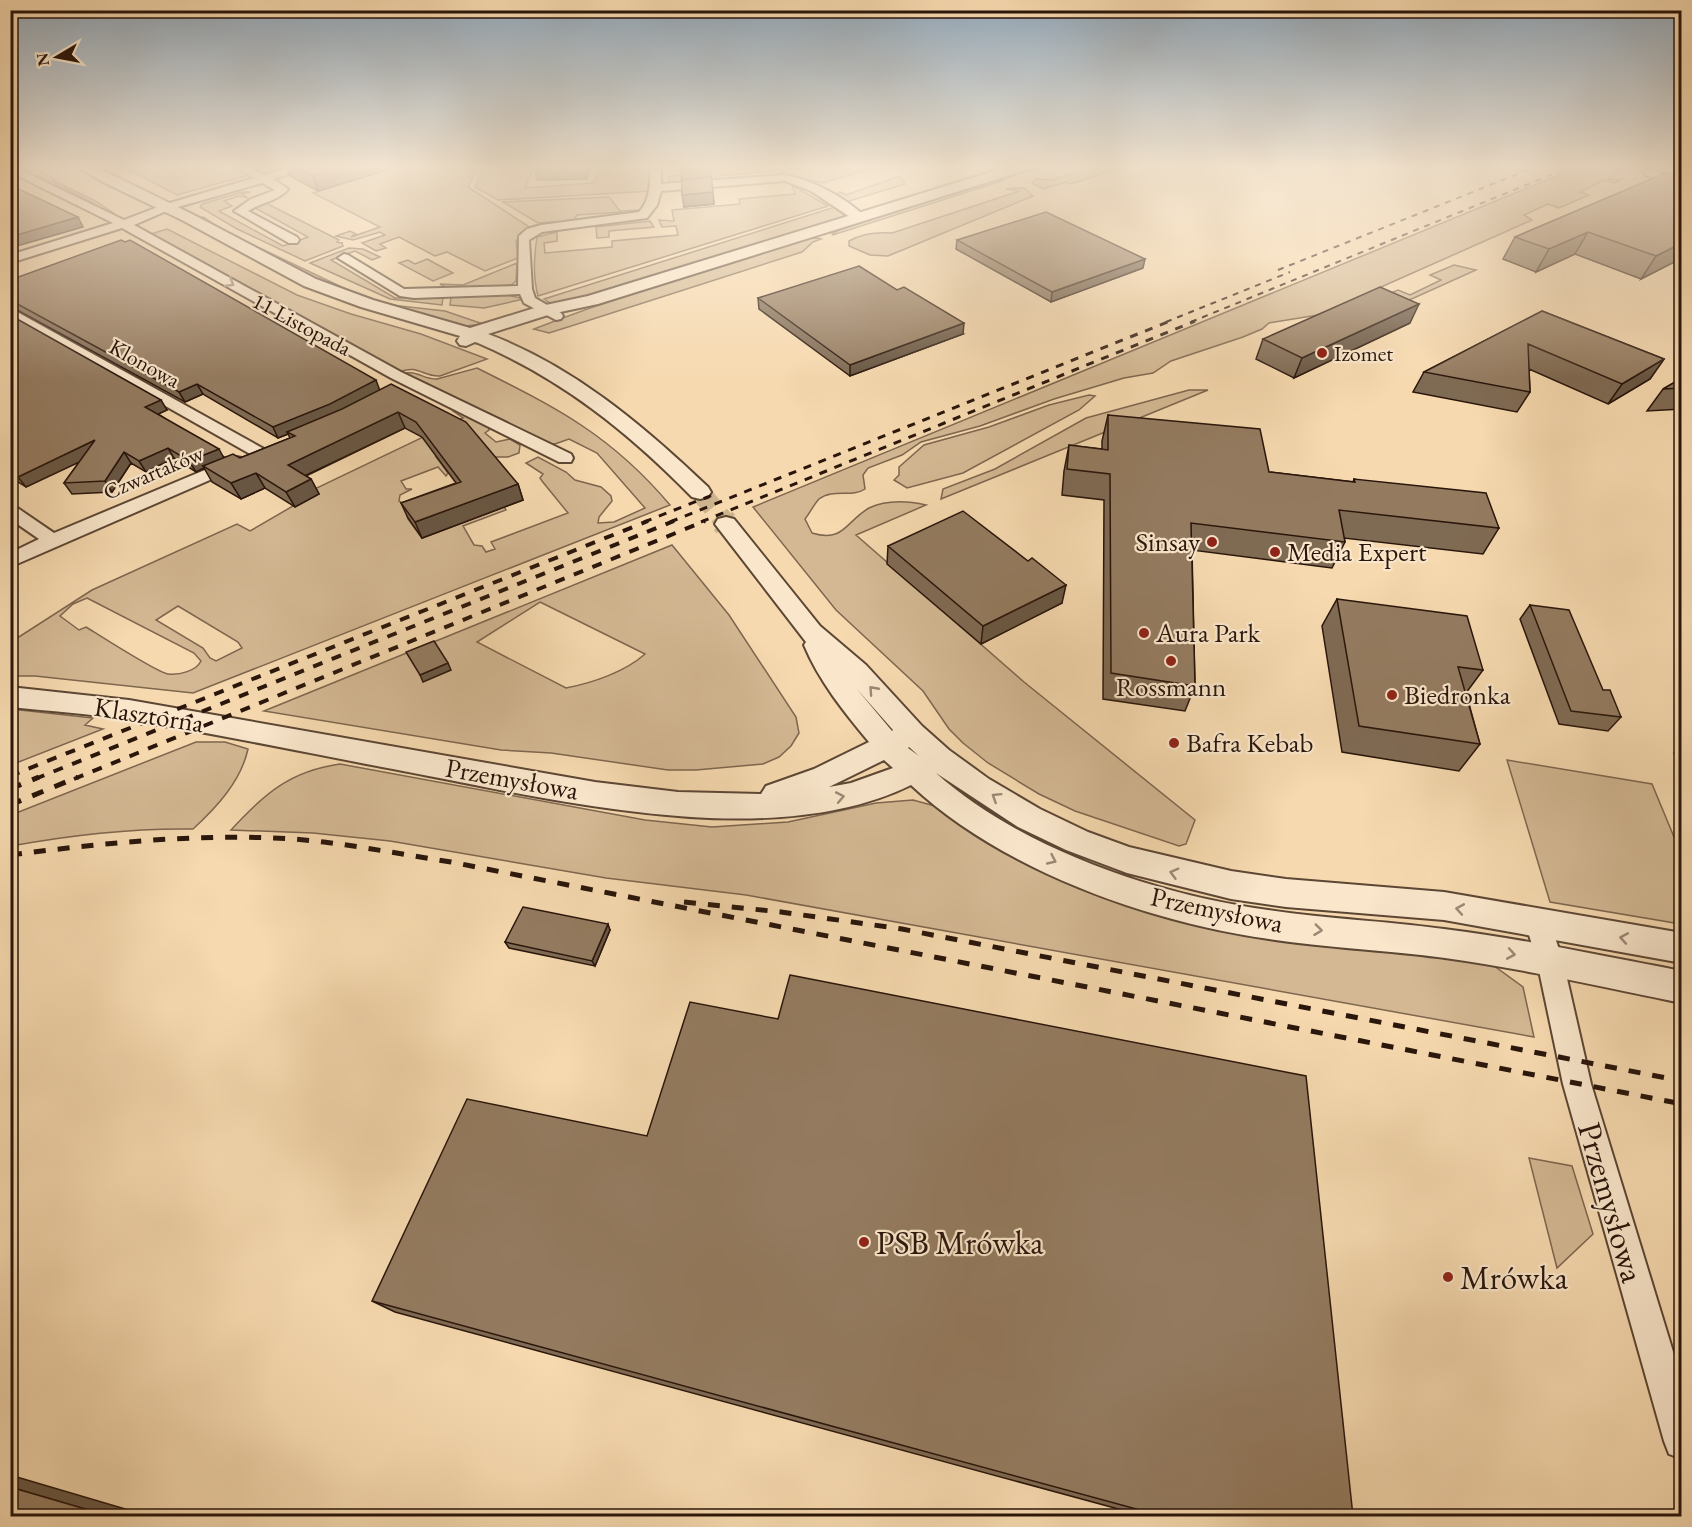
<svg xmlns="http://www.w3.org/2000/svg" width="1692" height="1527" viewBox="0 0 1692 1527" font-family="'EB Garamond',serif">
  <rect width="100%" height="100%" fill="#f6d9af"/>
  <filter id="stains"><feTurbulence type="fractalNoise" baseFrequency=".00333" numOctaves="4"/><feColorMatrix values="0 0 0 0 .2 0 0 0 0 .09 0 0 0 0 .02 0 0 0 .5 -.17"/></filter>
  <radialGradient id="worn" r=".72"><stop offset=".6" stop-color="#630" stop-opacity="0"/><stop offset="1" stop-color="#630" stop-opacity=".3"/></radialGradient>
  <path fill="#d3b893" stroke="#7e664f" stroke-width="1.5" fill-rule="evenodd" d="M11,165C28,165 39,170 54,179L53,180L97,202L115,214L98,208L100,207L63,187L55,186L57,184C41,176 26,173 11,165Z
    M120,165H208L223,174L238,170L248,175L177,195Z
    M404,165H479L468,187L531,228L525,230L516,241L518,258L485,271L447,252L435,256L399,237L380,244L386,248L376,251L362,243L385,235L380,232L353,240L336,236L350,231L356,234L351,237L380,227L313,193Z
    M602,165H651L652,191L498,200L475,187L485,166L534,167L525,188L593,183Z
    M705,165H769L771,171L716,176V181L669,184V176L680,175L681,180L706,179Z
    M777,165L782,167L879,166L823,183L802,178L781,176Z
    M1097,165H1130L1071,184L1066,182L1043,189L1032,183L1036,179L1052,180Z
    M1583,165H1654L1640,172C1626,168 1618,169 1609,179L1621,180L1615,183L1604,180L1580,192L1589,195L1559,208L1548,204L1524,215L1532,220L1318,315L1269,323L1262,329L1243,337L1171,361L1153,373L1124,378L1054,399L980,426L921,442L902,455L868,468L863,475L865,489C852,498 833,488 819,499C814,504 810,513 805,519L812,533C844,543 846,521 869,508C886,500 908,501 926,505L856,535L1024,682L1195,820L1186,844L1179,846L1075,811L1039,794L988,763L963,743L949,729L923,691L836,610L753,507Z
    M900,176L905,184L843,203L836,195L840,192L846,195Z
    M1005,180L833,235L832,234L839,230L993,181Z
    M792,185L828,206L538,296C533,278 534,256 537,237L557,232V241L544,243L545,253L612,247V241L678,235L676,226L662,227L659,220L674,221L672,210L740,204L739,199L795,194Z
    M1012,188H1024L1033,196L888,256L870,255L849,246V241C863,233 877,232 892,233L1020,191L1006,189Z
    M242,192H251L242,194L248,198L239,196L224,201L232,206L219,211L283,246L308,237L257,209V207L264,202L339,240L337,242L342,243L343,246L305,261L237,229L200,207L202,204Z
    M609,197L620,211L639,210L638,213L624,217L621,212L577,215L573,221L538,223L503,202Z
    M835,207L844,214L843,219L562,303H550L544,299Z
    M203,217L226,232L369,300L382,304L445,311L483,324L466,326L451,324L330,288L234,241L198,218Z
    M650,221L654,227L609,231V237L597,238L596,227Z
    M167,229L297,295L351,314L421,334L487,359L440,376C423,377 418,364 399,372L151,234Z
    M817,238L821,239L813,242L802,252L568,327L549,333L534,329C623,294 714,267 805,239Z
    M349,248L363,249L380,257L372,260L355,251L331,260L395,298L443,297L442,305L390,299L310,263Z
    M427,259L453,273L433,281L399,263L408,260L415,264Z
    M517,263L516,281L511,285L451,290L440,284L463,285Z
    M1454,265L1476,270L1396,306L1388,294L1398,290L1410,295L1441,280L1430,275Z
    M507,295L524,299L484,308L450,305L451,297Z
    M477,368C557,408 611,435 670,505L193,693L35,676H10L11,642L92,590L237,524L250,531L293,506L300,496L463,418L453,411L456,410L489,426V430L485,433L496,442L510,439L520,445L519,453L508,457H436L448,473L446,476L438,467L401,481L406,489H412L400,495L399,501L404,504L408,519L422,538L504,507L506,510L463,526L474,545L482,546L486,552L495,549L491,542L568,513L542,481L540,478L543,474L526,463L538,457L566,472L575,480L601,487L611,496L612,501L599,517L598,523L614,522L645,508L597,453L569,439L555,444L544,443L503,420L403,374C415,369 425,380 437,379ZM87,598L194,653L201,661C196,671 180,675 168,674C158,673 99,635 86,627L79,630L60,616L73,604ZM178,606L238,642L242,648L216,661L210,658L203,648L156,620Z
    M1189,390H1208L941,499L943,489L995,469L1086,418Z
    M1089,395L1095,396L1079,410L963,473L907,488L894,480L899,475V467L924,445L989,427L1049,405Z
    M672,545L729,615L796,717L799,733L791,746L779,757L763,764L696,770H668L551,753L501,750L264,711ZM540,602L645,654C625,672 592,683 566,688L477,642Z
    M11,709L93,718L85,725L103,729L11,765Z
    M196,742H225L248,749C241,781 217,807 193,829C132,828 71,835 11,846V815Z
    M1507,760L1652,784L1681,854V924L1550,902Z
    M340,764L645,820L712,827L788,822L876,803L913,800L946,809L1041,868L1348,947L1490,963L1523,987L1534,1037L746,895L606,878L390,841L313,833L231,830C264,794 290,771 340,764Z
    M1529,1158L1572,1166L1593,1234L1557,1268Z"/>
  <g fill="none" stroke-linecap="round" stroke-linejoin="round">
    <path stroke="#cdb28e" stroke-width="20" stroke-dasharray="20 10" stroke-linecap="butt" d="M700,492L725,522"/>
    <path stroke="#cdb28e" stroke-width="26" stroke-dasharray="26 13" stroke-linecap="butt" d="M723,521L726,524"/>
    <defs>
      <path id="minor" d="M10,165L124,220L163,205L254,178L233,165H246L264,175L299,165H315L273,179L288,189C280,200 260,203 248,211L297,237L299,240L297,243H289L234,211L251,199L275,190L262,183L171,209L134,225L401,372L571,454L573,458L571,462H559L391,378L122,228L10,263V255L113,223L10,172Z
        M651,165H661V184L785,175C812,180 847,198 866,218L864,221H856L811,191L785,181L661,191L657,205L647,218L542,232L529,240L532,289L535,298L561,313L563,316L561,319L556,320L524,303L520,294L414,298L400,296L338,258L344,254L348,255L404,289L518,286L519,236L527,229L541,225L639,212C651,199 650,181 651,165Z
        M1649,170L1682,179V186L1645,175V171Z
        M10,308L264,449L266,452L258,457L252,455L10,318Z
        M236,457L242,458L244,462L242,466L10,567V553L39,539L10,519V506L16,507L54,533Z
        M1538,911L1547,914L1563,961L1591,1084L1682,1381V1459L1669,1454L1664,1441L1563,1084L1537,961L1525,922L1529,914Z"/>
      <path id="tertiary" d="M75,165H92L192,214L316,279L373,300L470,328L541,306L588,296L1014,165H1035L1033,168L598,304L551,314L488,334C573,366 643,425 708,487L711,492L708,497L700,499L692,497C627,431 563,380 478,343L475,342L466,346L460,345L457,341L460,336L361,307L304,286L182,220L103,182Z
        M726,517L734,519L820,626L866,665L922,726L949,750L989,779L1040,809L1088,832L1129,847L1231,871L1286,879L1444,892L1682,933V963L1444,920L1286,907L1231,899L1127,873L1066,850L1018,827L936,773C1021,849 1157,895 1268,910C1327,919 1386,921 1444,929C1524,939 1603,956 1682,971V1003C1603,987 1525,969 1445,958C1387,950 1328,948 1269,939C1148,922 1002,870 911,785C765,857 536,795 382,767C298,751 214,733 129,720C90,714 50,711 10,707V687L129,700L595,782L678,792L761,794L766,786L814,769L869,742C844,712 819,681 804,645L806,642L715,524L718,519ZM856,688L893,730L892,731ZM909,747L919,756L908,748ZM884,760L893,768L851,783L829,787Z"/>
    </defs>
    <use href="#minor" stroke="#5c4634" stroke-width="4"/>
    <use href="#tertiary" stroke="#5c4634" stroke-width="4"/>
    <use href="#minor" fill="#f9e6cb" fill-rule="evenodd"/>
    <use href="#tertiary" fill="#f9e6cb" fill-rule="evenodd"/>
    <path stroke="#29150b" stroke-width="2" stroke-dasharray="6 6" stroke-linecap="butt" d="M1278,270L1540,165
      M1166,322L1290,272
      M1191,322L1575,165"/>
    <path stroke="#29150b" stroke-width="3" stroke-dasharray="8 8" stroke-linecap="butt" d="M644,522L715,494
      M670,522L1170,321
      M701,522L1195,321"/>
    <path stroke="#29150b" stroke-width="4" stroke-dasharray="10 10" stroke-linecap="butt" d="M10,776L648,521
      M35,779L674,521
      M74,779L705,521"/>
    <path stroke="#29150b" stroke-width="5" stroke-dasharray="12 12" stroke-linecap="butt" d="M10,789L39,777
      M10,805L78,777
      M10,855C104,843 198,833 293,839C346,843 398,854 451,862L1682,1104
      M684,902L781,912L902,929L1682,1081"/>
  </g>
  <path fill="#7f6a53" stroke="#29150b" stroke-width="1.5" d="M270,165H402L318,191L290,176L286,166L277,169Z
    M534,165H592L586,179L537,180Z
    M681,165H710L714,204L684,207Z
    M878,165H918L917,167L880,168Z
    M1668,172L1682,258L1641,279L1575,254L1536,272L1503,259L1515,237Z
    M957,240L1143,268L1051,302L956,249Z
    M10,280L380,390L518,484L523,500L422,538L408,518L401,503L456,483L422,437L405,428L306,476L311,479L319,494L295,507L265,488L241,499L212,482L204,468L196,472L174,458L146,472L131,463L112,492L72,494L64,483L80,461L26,487L10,477V315L167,410L158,414L224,457L240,458L290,438L288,434L278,438L203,394L185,402L10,306Z
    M758,298L963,334L850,376L759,309Z
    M1542,311L1664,359L1650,379L1608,404L1529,369L1530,392L1517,412L1413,392L1424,372Z
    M1410,323L1294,378L1256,359L1263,339Z
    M1682,378V409L1647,411L1663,389Z
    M1108,415L1269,472L1353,482L1354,479L1499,528L1483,554L1344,538L1345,542L1332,568L1192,550L1195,686L1185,711L1103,699L1104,500L1062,495L1064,471L1069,445L1102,449V441Z
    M888,546L1028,561L1062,603L981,644L887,564Z
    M1337,599L1483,670L1466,693L1480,744L1459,771L1342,752L1322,626Z
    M1530,605L1603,690L1621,717L1608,731L1559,724L1520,619Z
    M1682,747V769L1674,753Z
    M610,930L595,966L509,948L505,942Z
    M372,1301L1353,1516H1144L395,1312Z"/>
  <path fill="#685643" stroke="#29150b" stroke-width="1.5" d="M275,165H286V166L277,169Z
    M350,165H402L318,191L313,176Z
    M583,165H592L586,179Z
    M713,192L714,204L684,207L682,195Z
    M78,217L83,227L10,248V237Z
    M1588,232L1575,254L1536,272L1549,249Z
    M1682,243V258L1641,279L1656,256Z
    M1145,259L1143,268L1051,302L1052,292Z
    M1419,304L1410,323L1294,378L1302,358Z
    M964,323L963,334L850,376V365Z
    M1664,359L1650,379L1608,404L1622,384Z
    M376,380L380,391L335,414L287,432L288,434L278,438L273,427Z
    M197,384L203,394L185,402L179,392Z
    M161,400L167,410L152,417L145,407Z
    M398,412L405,428L296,480L288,465Z
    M95,440L103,451L26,487L18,477Z
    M168,448L174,458L146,472L139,461Z
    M219,449L225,460L203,466L204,468L196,472L189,461Z
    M124,452L131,463L112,492L105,481Z
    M256,473L265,488L241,499L231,483Z
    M311,479L319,494L295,507L286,492Z
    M518,484L523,500L422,538L415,522Z
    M1066,585L1062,603L981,644L983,626Z
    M448,663L451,670L423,682L420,675Z
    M608,924L610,930L595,966L592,961Z
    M10,1475L149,1516H109L10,1487Z"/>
  <path fill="#947b60" stroke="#29150b" stroke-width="1.5" d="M291,165H350L313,176Z
    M681,165H710V166L682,168Z
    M1668,172L1682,176V243L1656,256L1588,232L1549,249L1515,237Z
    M711,177L713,192L682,195V180Z
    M10,185L78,217L10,237Z
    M1046,212L1145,259L1052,292L957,240Z
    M121,240L125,242L130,240L376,380L330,404L273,427L197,384L179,392L10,300V288L14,287L10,285V280Z
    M859,266L897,290L904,287L964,323L850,365L758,298Z
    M1380,287L1419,304L1302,358L1263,339Z
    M1542,311L1664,359L1622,384L1528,344L1530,392L1424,372Z
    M10,315L161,400L145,407L219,449L189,461L168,448L139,461L124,452L105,481L64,483L95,440L18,477L10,472Z
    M1682,378V388L1663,389Z
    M391,384L466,422L518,484L415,522L401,503L461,482L416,422L398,412L288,465L311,479L286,492L256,473L231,483L203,466L233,454L240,458L295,436L287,432L342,409Z
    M1108,415L1260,429L1269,472L1355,482L1354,479L1486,493L1499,528L1339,510L1345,542L1191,523L1195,686L1111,673L1110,474L1067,469L1069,445L1108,450Z
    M963,511L1028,561L1032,558L1066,585L983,626L888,546Z
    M1337,599L1467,616L1483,670L1458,667L1480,744L1359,726Z
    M1530,605L1569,610L1603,690H1610L1621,717L1571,711Z
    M434,641L448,663L420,675L406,652Z
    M523,907L608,924L592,961L505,942Z
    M790,975L1306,1076L1353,1516H1162L372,1301L467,1099L647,1136L690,1002L778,1019Z
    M10,1487L109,1516H10Z"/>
  <defs><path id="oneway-chevron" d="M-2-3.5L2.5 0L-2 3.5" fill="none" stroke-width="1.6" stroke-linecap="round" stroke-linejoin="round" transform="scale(1.5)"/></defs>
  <g stroke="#9b8875">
    <use href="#oneway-chevron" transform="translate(230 283) rotate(31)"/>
    <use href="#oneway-chevron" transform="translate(873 690) rotate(-132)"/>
    <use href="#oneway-chevron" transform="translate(840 797) rotate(-11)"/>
    <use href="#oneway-chevron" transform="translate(996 797) rotate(-148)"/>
    <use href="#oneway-chevron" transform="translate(1052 860) rotate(25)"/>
    <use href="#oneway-chevron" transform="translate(1174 873) rotate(-165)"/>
    <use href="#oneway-chevron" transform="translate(1460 909) rotate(-170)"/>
    <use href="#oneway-chevron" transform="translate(1318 930) rotate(7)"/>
    <use href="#oneway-chevron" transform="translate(1624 938) rotate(-170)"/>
    <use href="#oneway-chevron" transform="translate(1511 954) rotate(10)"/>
  </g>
  <linearGradient id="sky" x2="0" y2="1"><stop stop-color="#91a8bb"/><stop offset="0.44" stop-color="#fbeedb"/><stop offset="1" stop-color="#fbeedb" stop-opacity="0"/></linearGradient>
  <rect width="1692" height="379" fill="url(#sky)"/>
  <g fill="#8f2418" stroke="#f9e6cb" stroke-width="2">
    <circle cx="1322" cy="353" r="6"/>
    <circle cx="1212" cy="542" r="6"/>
    <circle cx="1275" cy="552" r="6"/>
    <circle cx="1144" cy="633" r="6"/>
    <circle cx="1171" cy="661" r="6"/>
    <circle cx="1392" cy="695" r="6"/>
    <circle cx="1174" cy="743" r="6"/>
    <circle cx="864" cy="1242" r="6"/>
    <circle cx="1448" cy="1277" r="6"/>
  </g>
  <g text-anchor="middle" stroke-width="4.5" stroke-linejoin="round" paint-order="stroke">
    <g font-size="22" fill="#29150b" stroke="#f9e6cb">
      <text transform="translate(302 324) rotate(28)" y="8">11 Listopada</text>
      <text transform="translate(145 363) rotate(29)" y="8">Klonowa</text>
      <text transform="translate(153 472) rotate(-23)" y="8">Czwartaków</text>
    </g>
    <g font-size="22" fill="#29150b" stroke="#f9e6cb" text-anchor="start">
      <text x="1334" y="361">Izomet</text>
    </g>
    <g font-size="27" fill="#29150b" stroke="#f9e6cb" text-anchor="start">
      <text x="1200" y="551" text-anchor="end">Sinsay</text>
      <text x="1287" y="561">Media Expert</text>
      <text x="1156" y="642">Aura Park</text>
      <text x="1171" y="696" text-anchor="middle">Rossmann</text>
      <text x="1404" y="704">Biedronka</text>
      <text x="1186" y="752">Bafra Kebab</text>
    </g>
    <g font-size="27" fill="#29150b" stroke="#f9e6cb">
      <text transform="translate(149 715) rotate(9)" y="9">Klasztorna</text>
      <text transform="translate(512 779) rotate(10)" y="9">Przemysłowa</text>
      <text transform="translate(1217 910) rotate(12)" y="9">Przemysłowa</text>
    </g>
    <g font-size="33" fill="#29150b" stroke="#f9e6cb">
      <text transform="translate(1612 1202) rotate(74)" y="12">Przemysłowa</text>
    </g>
    <g font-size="33" fill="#29150b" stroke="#f9e6cb" text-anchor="start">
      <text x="876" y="1254">PSB Mrówka</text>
      <text x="1460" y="1289">Mrówka</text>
    </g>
  </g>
  <rect width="1692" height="1527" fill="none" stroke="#f6d9af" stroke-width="36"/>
  <rect x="12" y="12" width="1668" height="1503" fill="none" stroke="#29150b" stroke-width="3"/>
  <rect x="18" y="18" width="1656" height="1491" fill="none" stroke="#29150b" stroke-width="1.5"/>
  <g transform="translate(57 57) rotate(260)" stroke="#f9e6cb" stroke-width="4.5" paint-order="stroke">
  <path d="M0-4.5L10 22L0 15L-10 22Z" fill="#29150b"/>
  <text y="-9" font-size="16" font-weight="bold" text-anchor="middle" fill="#29150b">N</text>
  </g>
  <rect width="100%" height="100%" filter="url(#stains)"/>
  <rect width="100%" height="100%" fill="url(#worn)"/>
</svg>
